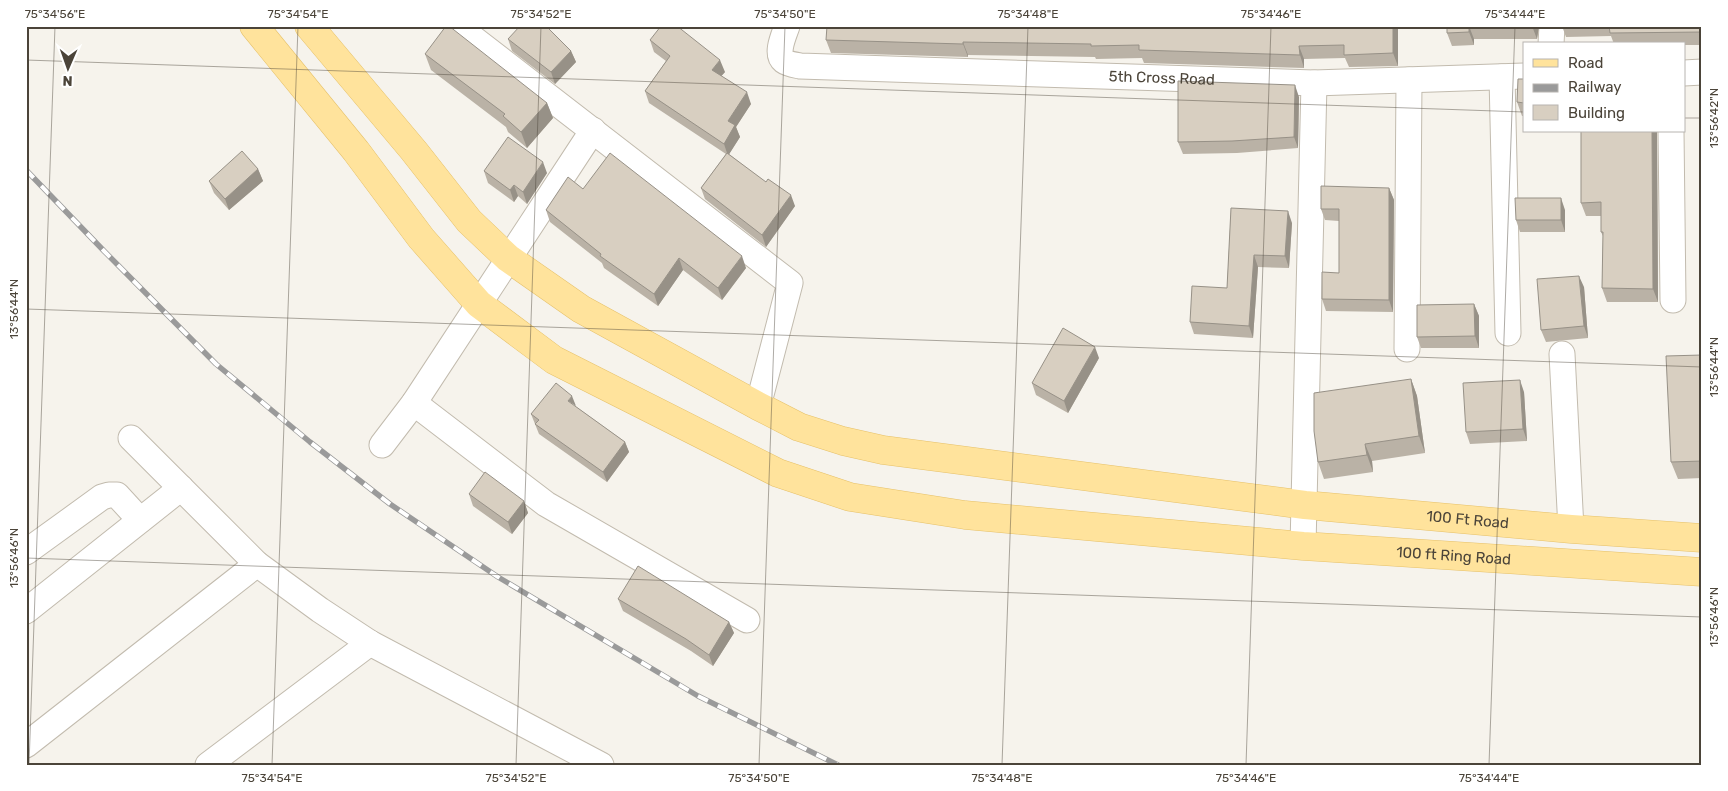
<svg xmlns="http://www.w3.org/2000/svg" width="1728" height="791" viewBox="0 0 1728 791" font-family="Rubik,sans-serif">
  <rect width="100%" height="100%" fill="#f6f3ec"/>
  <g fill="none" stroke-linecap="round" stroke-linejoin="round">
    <defs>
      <g id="street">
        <path d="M457,26L790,283L758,406"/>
        <path id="s1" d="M787,26C784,35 775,54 784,61C788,64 795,65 800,66L1314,83L1524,76"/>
        <path d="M1551,44L1552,26"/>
        <path d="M1684,73L1702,72"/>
        <path d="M1502,77L1508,333"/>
        <path d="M1671,131L1673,300"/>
        <path d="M1407,349L1409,80"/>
        <path d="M1562,354L1571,529"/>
        <path d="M414,403L546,504L747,620"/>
        <path d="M131,438L257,564"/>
        <path d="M382,445L414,403L593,130"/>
        <path d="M1303,546L1314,83"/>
        <path d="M26,552L102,497L109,495H117L140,520"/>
        <path d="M26,611L181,488"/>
        <path d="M26,745L257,564L320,610L370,643L601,765"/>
        <path d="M208,765L370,643"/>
      </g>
      <g id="primary">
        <path id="s2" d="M254,26L356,151L421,238L479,304L554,360L778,473L850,497L965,515L1303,546L1702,572"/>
        <path id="s3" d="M309,26L414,151L469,221L508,258L581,309L758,406L799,427L843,441L883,450L1305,505L1571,529L1702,538"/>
      </g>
    </defs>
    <use href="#street" stroke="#c2bbae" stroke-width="27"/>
    <use href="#primary" stroke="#e6c16a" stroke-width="29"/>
    <use href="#street" stroke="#fff" stroke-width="25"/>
    <use href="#primary" stroke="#ffe39c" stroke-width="28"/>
    <defs>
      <path id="rail" d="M26,170L104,251L216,364L310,442L390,504L498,577L698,696L838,765"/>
    </defs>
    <use href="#rail" stroke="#9a9a9a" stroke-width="5.5"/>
    <use href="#rail" stroke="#fff" stroke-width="4" stroke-dasharray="11" stroke-linecap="butt"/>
  </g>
  <path fill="#bab2a6" d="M1398,26V66L1349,67L1345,58L1304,59V68L1144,63L1142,58L1096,59L1095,57L968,55V57L831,53L826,40Z
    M1447,26H1539L1537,39H1474V45L1452,46L1447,33Z
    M1562,26H1702V45H1684V44H1614L1611,36L1566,37Z
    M508,39L571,51L576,62L555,84L512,51Z
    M650,40L725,72L721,76L751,104L736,127L740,137L729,154L795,206L766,247L705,199L701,188L726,154L649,103L645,91L666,61L654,52Z
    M425,54L547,103L553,118L527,148L508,132L506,127L431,70Z
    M1524,79V116H1522L1517,102Z
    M1299,97L1298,148L1237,153L1183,154L1178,142Z
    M1657,131L1658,302H1607L1602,288L1603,236L1601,232V216H1586L1581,203Z
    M258,169L263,181L229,210L214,193L209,181Z
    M484,171L547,173L527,204L518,196L514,202L488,183Z
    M1389,188L1394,200L1393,312L1326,311L1322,299L1339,273V221L1325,220L1321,209Z
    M583,189L746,268L722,300L683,270L658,306L604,268L602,263L550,222L546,210Z
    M1231,208L1292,223L1289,268L1258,267L1253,338L1194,334L1190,322L1227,288Z
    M1565,210V232H1520L1516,220Z
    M1584,287L1588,338L1546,342L1541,330Z
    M1474,304L1479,316V348H1421L1417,337Z
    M1702,355V478L1678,479L1671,462Z
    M1099,358L1068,413L1036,395L1032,383Z
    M1411,379L1417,396L1425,453L1372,461L1373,472L1324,479L1318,462Z
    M1524,392L1527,441L1470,444L1466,432Z
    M575,406L625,442L629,452L607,482L539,434L531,414Z
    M469,494L524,501L528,513L512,534L473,506Z
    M618,599L729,622L734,633L713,666L691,651L623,611Z"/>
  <path fill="#979187" d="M1393,26H1398V66L1393,53Z
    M1469,26L1474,39V45L1469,32Z
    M1532,26H1539L1537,39Z
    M963,42L968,55V57L963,44Z
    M1299,46L1304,59V68L1300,55Z
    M571,51L576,62L555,84L551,72Z
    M720,60L725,72L716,82L712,70Z
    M1295,85L1299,97L1298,148L1294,137Z
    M747,92L751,104L736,127L740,137L728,156L724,144L728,121Z
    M547,103L553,118L527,148L521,132Z
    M1652,131H1657L1658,302L1653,289Z
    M543,162L547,173L527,204L523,192Z
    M258,169L263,181L229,210L225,199Z
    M514,185L518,196L514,202L510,190Z
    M1389,188L1394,200L1393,312L1389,300Z
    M791,195L795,206L766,247L762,235Z
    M1561,198L1565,210V232L1561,220Z
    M1288,211L1292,223L1289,268L1285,256Z
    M1254,255L1258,267L1253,338L1249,326Z
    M742,256L746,268L722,300L718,288Z
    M679,258L683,270L658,306L654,294Z
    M1579,276L1584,287L1588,338L1584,326Z
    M1474,304L1479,316V348L1475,336Z
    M1095,347L1099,358L1068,413L1064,401Z
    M1411,379L1417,396L1425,453L1419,436Z
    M1520,380L1524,392L1527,441L1523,429Z
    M572,396L576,406L568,401Z
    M625,442L629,452L607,482L603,472Z
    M1365,444L1372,461L1373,472L1367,455Z
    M524,501L528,513L512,534L508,522Z
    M729,622L734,633L713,666L709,655Z"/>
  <path fill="#d8cfc1" stroke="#979187" d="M446,26H449L547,103L521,132L503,116L505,114L425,54Z
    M520,26H546L571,51L551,72L508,39Z
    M661,26H677L720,60L712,70L747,92L728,121L735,125L724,144L645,91L670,56L650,40Z
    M827,26H1393V53L1344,55V45L1299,46L1300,55L1139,50V45L1091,46V44L963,42V44L826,40Z
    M1447,26H1469V32L1447,33Z
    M1609,26H1702V32L1610,33Z
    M1518,79H1524V103L1517,102Z
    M1178,81L1295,85L1294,137L1232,141L1178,142Z
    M1581,131H1652L1653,289L1602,288L1603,232H1601V202L1581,203Z
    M508,137L543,162L523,192L514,185L510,190L484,171Z
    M242,151L258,169L225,199L209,181Z
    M610,153L742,256L718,288L679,258L654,294L600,256L601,254L546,210L568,177L583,189Z
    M727,153L766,182L768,179L791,195L762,235L701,188Z
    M1321,186L1389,188V300L1322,299V272L1339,273V209H1321Z
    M1515,198H1561V220H1516Z
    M1231,208L1288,211L1285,256L1254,255L1249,326L1190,322L1192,286L1227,288Z
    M1579,276L1584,326L1541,330L1537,279Z
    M1474,304L1475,336L1417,337V305Z
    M1063,328L1095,347L1064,401L1032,383Z
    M1702,355V461L1671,462L1666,356Z
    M1411,379L1419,436L1365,444L1367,455L1318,462L1314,431V393Z
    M1520,380L1523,429L1466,432L1463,383Z
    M556,383L572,396L568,401L625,442L603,472L535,424L539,420L531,414Z
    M485,472L524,501L508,522L469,494Z
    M638,566L729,622L709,655L686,639L618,599Z"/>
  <path fill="none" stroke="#4b4439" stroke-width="1" stroke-opacity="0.45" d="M26,60L1524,112M1684,118H1702M26,309L1702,367M26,558L1702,617M29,765L55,26M272,765L298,26M516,765L541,26M759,765L785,26M1002,765L1028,26M1246,765L1271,26M1489,765L1515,26"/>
  <g text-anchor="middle" stroke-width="4" stroke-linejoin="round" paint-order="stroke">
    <g font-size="15" fill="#4b4439" stroke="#fff">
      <text dy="5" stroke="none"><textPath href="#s1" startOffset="416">5th Cross Road</textPath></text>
      <text dy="5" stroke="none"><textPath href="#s3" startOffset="1319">100 Ft Road</textPath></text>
      <text dy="5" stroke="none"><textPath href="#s2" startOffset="1385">100 ft Ring Road</textPath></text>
    </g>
  </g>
  <rect width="1728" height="791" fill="none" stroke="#ffffff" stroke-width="55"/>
  <rect x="1523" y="42" width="162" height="90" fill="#ffffff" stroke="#b7b4b0"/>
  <rect x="1533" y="59" width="25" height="8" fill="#ffe39c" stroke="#b7b4b0"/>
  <text x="1568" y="68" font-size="15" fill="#4b4439">Road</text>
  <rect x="1533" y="84" width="25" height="8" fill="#9a9a9a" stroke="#b7b4b0"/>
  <text x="1568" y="92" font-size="15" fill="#4b4439">Railway</text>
  <rect x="1533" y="105" width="25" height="15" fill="#d8cfc1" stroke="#b7b4b0"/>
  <text x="1568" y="118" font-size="15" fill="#4b4439">Building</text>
  <g transform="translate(68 68) rotate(182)" stroke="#ffffff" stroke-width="4" paint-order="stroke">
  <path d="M0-4L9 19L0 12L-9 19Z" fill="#4b4439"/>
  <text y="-8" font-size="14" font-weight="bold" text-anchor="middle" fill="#4b4439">N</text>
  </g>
  <rect x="28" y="28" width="1672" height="736" fill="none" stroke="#4b4439" stroke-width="2"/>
  <g font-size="12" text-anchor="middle" fill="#4b4439">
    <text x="55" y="18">75°34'56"E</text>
    <text x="298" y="18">75°34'54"E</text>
    <text x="541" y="18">75°34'52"E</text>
    <text x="785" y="18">75°34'50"E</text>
    <text x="1028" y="18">75°34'48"E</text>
    <text x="1271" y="18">75°34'46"E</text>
    <text x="1515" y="18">75°34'44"E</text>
    <text transform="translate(1714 118) rotate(-90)" y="4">13°56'42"N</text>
    <text transform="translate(14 309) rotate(-90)" y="4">13°56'44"N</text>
    <text transform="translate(1714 367) rotate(-90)" y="4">13°56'44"N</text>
    <text transform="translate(14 558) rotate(-90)" y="4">13°56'46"N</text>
    <text transform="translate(1714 617) rotate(-90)" y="4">13°56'46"N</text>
    <text x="272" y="782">75°34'54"E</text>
    <text x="516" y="782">75°34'52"E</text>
    <text x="759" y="782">75°34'50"E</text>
    <text x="1002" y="782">75°34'48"E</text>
    <text x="1246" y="782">75°34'46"E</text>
    <text x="1489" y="782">75°34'44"E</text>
  </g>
</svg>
